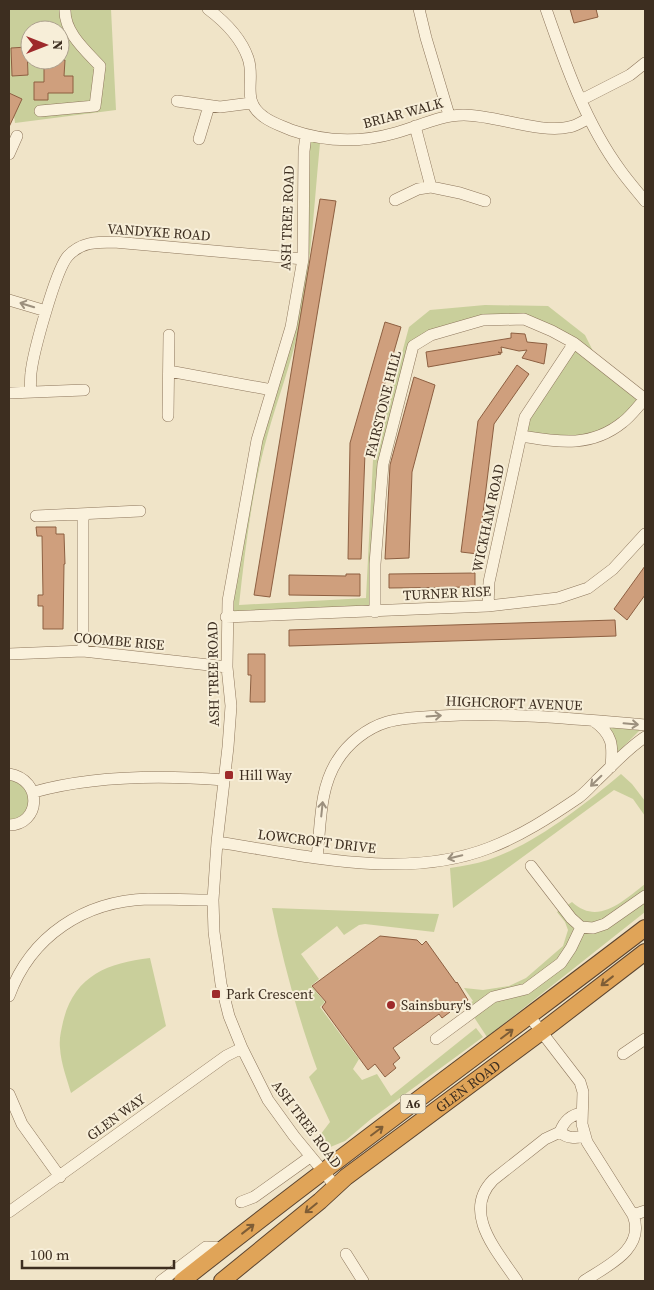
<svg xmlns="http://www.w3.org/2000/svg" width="654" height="1290" viewBox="0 0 654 1290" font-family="'Source Serif 4',serif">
  <rect width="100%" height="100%" fill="#f0e4c8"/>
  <path fill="#c9cf9b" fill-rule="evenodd" d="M9,9H111L116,110L15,123L14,116L22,99L9,93ZM30,30H60V60H30ZM27,47L28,75L12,76L11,48Z
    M306,135L320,143C314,205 311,267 299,327C291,365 277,400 267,437C252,490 245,550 239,605L366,598L373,460L409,327L430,310L485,305L548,306L585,335L593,351L635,386L645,392V399L603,435L521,436L525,417L573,344L524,319L483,320L413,347L383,464L375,612L226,617L236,552L303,259Z
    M608,726L640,728V730L618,752L612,732Z
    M621,774L632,784L645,801V816L633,799L614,790L453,908L450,868C463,866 475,864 488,860C535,844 583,806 621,774Z
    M9,779L17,780L30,795C28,811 25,817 9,821Z
    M645,884V912L487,1037L466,1005L473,1001L464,988L483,990L509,986L526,978L563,946L568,930L565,922L557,912L572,902C598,926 623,901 645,884Z
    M272,908L439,914L434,932L365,924L359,925L344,935L337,926L301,954L319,979L311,986L325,1002L320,1007L359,1059L353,1069L362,1080L377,1074L391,1096L476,1028L483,1037L371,1119L345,1141L328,1148L317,1139L330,1122L309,1077L317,1069C298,1017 283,962 272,908Z
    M150,958L166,1026L71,1093C67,1079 61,1064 60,1048C59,1039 61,1031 63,1022C74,976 107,963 150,958Z"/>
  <path fill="#cf9f7d" stroke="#8d5f41" d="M570,9H596L598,17L574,23Z
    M27,47L28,75L12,76L11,48Z
    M44,60H65L64,76H73V93H48V100H34V82H44Z
    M9,93L22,99L9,127Z
    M320,199L336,201L270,597L254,595Z
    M385,322L401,327L365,453L361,559H348L350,443Z
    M511,333L525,334L527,342L547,344L544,364L522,358L527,350L519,351L501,347L502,353L498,352L501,354L428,367L426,352L511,338Z
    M517,365L529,374L494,424L478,554L461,552L478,421Z
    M414,377L435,385L412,472L409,558L385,559L390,465Z
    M36,527H56V534H64L65,564H64L63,629H43V606H38V595H43L42,536H37Z
    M645,566V595L627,620L614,609Z
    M475,573V587L389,588V574Z
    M346,574H360V596L289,595V575L346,576Z
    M615,620L616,636L289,646V630Z
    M248,654H265V702H250L251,675H248Z
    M380,936L417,940L422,945L426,941L456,983L457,982L468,1000L449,1011L450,1012L442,1018L439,1014L393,1048L400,1058L393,1064L396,1068L385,1077L375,1064L368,1070L322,1007L326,1002L312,986Z"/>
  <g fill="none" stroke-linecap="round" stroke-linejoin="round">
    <defs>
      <path id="minor" d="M208,9C224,21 241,38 248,58C256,80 240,100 264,117C272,123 282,126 291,130C325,142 360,143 395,133C418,127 439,115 464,115C495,115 541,134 569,127C576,126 583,121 589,118
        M419,9L426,38L449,115
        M546,9C565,64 586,124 621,171C629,182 637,191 645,201
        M581,100L630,75L645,63
        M177,101L220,107L251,103
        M40,111L95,106L100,66C85,50 64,32 65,9
        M306,135L304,151L303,259L291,327L257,440L228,601L227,667L231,706L228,747L217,842L213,900L214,932L221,984L229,1016L242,1048L268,1100L294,1136L336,1187
        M199,139L209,106
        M9,154L17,136
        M431,187L460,193L485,201
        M395,200L418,189L431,187L415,126
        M9,300L46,311
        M169,371L272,390
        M30,392C31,386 30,379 31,373C33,353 56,269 68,256C81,242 96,242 114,242L303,259
        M9,393L84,390
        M168,416L169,335
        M521,436C559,442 591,448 623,422C631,416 638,406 645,399
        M83,515V651
        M36,516L140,511
        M488,606L489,582L525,417L574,343
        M375,612V564L383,464L413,346L431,335L483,320L524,319L552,331L574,343L645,399
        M226,617L488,606L558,598L588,588L613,569L645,534
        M9,654L83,651L227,667
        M594,721C613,735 613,745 611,767
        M9,774C44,780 40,825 9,825
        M34,792C95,775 161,775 224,780
        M217,842C303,855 404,881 489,848C521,836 550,817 578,798C585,793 591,786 597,780C613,765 627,749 645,737
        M317,857C321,825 319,789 337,761C348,743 367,728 387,722C404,717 422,717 440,716C508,712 577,719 645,725
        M531,866L571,918L581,927L593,928L605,924L645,896
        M9,996C31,936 84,901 148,899C169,899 191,900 213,900
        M530,1017L580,1082L583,1092L582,1124L587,1142L633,1215C646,1249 607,1266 584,1281
        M436,1039L493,997L526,989L561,963L571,948L581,927
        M623,1054L645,1039
        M9,1094L22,1124L60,1177
        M560,1132C568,1139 574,1138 584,1136
        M241,1202L254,1197L310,1157
        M9,1212L226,1056L242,1048
        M633,1215L645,1211
        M346,1254L363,1281
        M161,1281L206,1247L224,1248
        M517,1281C498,1252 461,1213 493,1180L545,1139L560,1132C564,1121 570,1115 582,1113"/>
      <g id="highway">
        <path d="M182,1281C334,1160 491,1046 645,928"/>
        <path id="s1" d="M222,1281L320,1201L346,1177L541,1032L645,952"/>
      </g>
    </defs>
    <use href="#minor" stroke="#8d765c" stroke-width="12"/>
    <use href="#highway" stroke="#5b4430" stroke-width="18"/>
    <use href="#minor" stroke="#faf1dc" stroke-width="11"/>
    <use href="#highway" stroke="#e0a458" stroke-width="16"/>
  </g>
  <defs><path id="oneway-shaft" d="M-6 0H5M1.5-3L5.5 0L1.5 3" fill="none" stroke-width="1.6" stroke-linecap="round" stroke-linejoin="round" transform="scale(1.25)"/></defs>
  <g stroke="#9c907e">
    <use href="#oneway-shaft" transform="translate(27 305) rotate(-163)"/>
    <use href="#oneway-shaft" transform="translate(434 716) rotate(-4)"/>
    <use href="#oneway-shaft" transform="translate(631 724) rotate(5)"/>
    <use href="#oneway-shaft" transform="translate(596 781) rotate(136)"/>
    <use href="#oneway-shaft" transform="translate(322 809) rotate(-84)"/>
    <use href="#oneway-shaft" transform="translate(455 857) rotate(167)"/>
  </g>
  <g stroke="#7e5d36">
    <use href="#oneway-shaft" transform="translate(607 981) rotate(142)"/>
    <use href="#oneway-shaft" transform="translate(507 1034) rotate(-37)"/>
    <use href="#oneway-shaft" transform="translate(377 1131) rotate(-37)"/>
    <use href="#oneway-shaft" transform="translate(311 1208) rotate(141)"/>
    <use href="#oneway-shaft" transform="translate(248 1229) rotate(-38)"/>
  </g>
  <g fill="#9e2a2b" stroke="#f7eed8" stroke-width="2">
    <rect x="224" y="770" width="10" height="10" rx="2.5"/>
    <rect x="211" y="989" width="10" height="10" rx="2.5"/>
    <circle cx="391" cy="1005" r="5"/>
  </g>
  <g text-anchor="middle" stroke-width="4" stroke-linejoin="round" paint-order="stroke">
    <rect fill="#f7eed8" stroke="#756857" stroke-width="1" x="400.5" y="1094.5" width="25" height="19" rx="4"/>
    <g font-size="12" font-weight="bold" fill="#3d2e20">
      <text x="413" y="1108">A6</text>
    </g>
    <g font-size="14" fill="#3d2e20" stroke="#f7eed8">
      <text transform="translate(403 113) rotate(-15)" y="5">BRIAR WALK</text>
      <text transform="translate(287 218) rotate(-88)" y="5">ASH TREE ROAD</text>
      <text transform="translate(159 232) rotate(4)" y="5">VANDYKE ROAD</text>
      <text transform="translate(383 404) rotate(-76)" y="5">FAIRSTONE HILL</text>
      <text transform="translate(488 518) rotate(-78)" y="5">WICKHAM ROAD</text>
      <text transform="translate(447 593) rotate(-3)" y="5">TURNER RISE</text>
      <text transform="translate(119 641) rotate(5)" y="5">COOMBE RISE</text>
      <text transform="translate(213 674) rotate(-91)" y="5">ASH TREE ROAD</text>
      <text transform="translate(514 703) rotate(2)" y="5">HIGHCROFT AVENUE</text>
      <text transform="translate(317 841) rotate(7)" y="5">LOWCROFT DRIVE</text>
      <text dy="5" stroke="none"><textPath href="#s1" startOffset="314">GLEN ROAD</textPath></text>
      <text transform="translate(116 1117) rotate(-36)" y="5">GLEN WAY</text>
      <text transform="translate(307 1124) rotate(53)" y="5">ASH TREE ROAD</text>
    </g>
    <g font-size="14" fill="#3d2e20" stroke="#f7eed8" text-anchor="start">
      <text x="239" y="780">Hill Way</text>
      <text x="226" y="999">Park Crescent</text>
      <text x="401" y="1010">Sainsbury's</text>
    </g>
  </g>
  <rect width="654" height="1290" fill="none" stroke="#3d2e20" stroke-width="20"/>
  <g transform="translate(45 45) rotate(90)"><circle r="24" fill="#f7eed8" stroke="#ada18e"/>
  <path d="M0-4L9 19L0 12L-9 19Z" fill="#9e2a2b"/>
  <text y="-8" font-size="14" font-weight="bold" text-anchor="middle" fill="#3d2e20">N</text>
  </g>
  <path d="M22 1260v8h152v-8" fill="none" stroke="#3d2e20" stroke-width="2.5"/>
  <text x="30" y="1260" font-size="15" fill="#3d2e20" stroke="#f7eed8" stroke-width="4" paint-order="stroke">100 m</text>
</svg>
